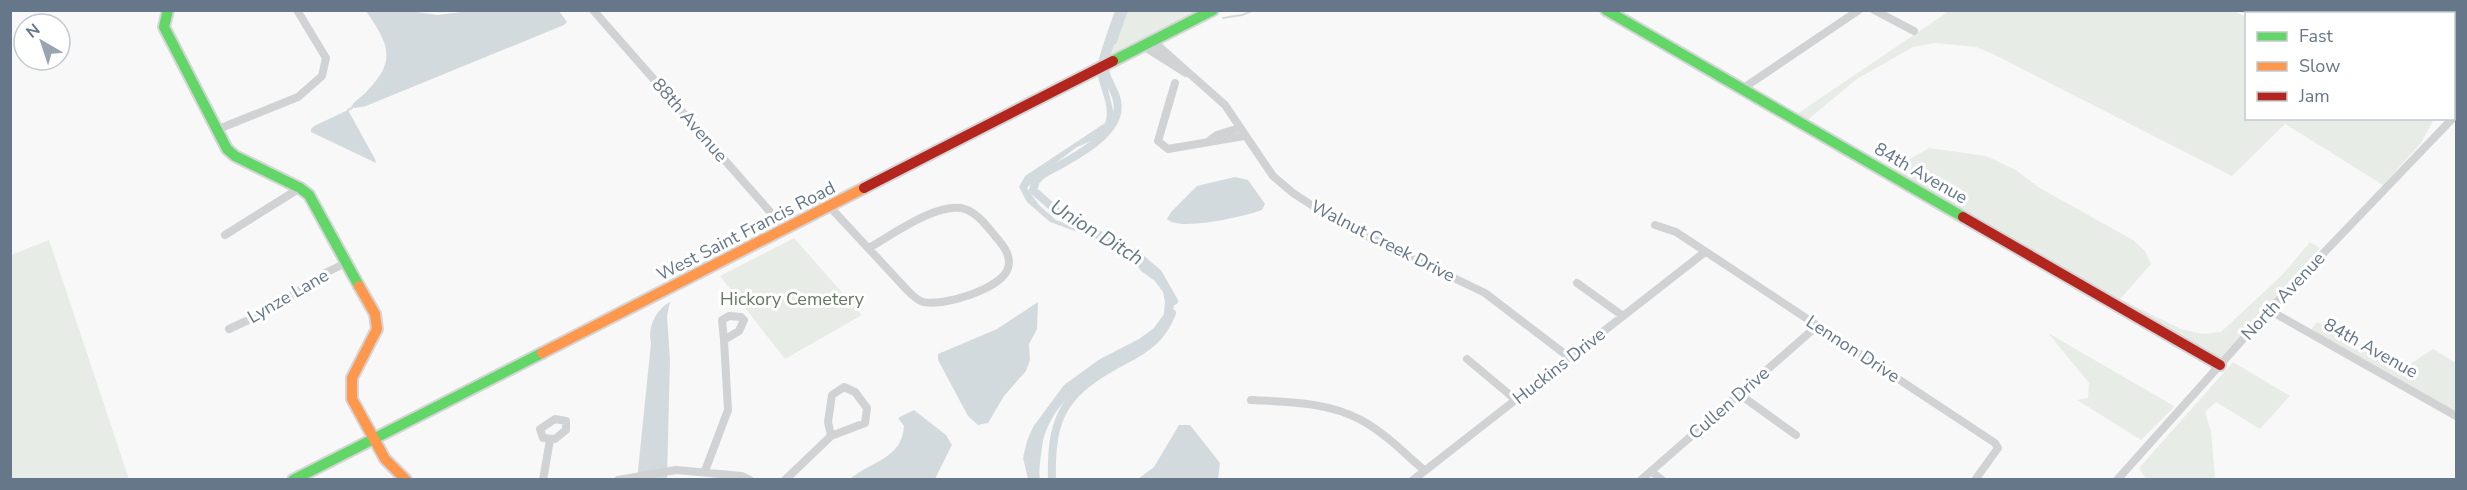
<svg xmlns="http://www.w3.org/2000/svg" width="2467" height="490" viewBox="0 0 2467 490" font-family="'Nunito Sans',sans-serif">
  <rect width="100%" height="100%" fill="#f8f8f8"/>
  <path fill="#e8ece6" d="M2233,10L2246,17V118L2434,119L2421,143L2383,185L2285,124L2232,176L1993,54L1976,47L1935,43L1913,47L1857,79L1805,122L1891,170L1929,148L1986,156L2016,170L2038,187L2133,240L2145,251L2151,264L2120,299L2181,329L2203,334L2221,332L2283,274L2310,242L2320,248L2221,357H2214L1794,116L1949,11Z
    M1122,11H1199L1111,54Z
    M794,238L862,315L785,359L720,276Z
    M49,240L129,479H11V255Z
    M2317,322L2404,368L2433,349L2456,363V413L2310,331Z
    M2048,333L2174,406H2175L2141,440L2077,400L2088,398L2089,383Z
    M2233,362L2290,396L2260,429L2216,402L2205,412L2211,431L2215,479H2146L2139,468Z"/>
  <path fill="#d3dadd" d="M469,11H559L567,22L564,25L366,106L355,108L351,107C355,100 363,96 368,90C398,59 387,42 366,11H410L438,15Z
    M1115,11H1122V14L1105,77L1113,110V124L1096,139L1077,147L1037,177L1027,188L1039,205L1056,220L1116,242L1134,251L1173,294C1181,338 1130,353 1099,372C1073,388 1046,416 1042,447C1041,459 1038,468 1040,479H1028L1023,458L1027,441L1033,427L1064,385L1100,359L1139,339L1154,328L1164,314L1165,302L1163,292L1155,281L1141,271L1133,259L1097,239L1050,222L1027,202L1019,187L1025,176L1105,123C1112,106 1097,85 1097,68C1096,65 1112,18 1115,11Z
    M348,110L375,159L376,163L311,132V129L314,126Z
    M1235,177L1248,180L1265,204L1262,210C1246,216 1179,232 1167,219L1171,212L1197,186Z
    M670,302L667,316L670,360L667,479L637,480L651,343C647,328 656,309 670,302Z
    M1038,302L1037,329L1029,344L1030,360L1026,371L1004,396L988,423L978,425L968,416L938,360V354L997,329Z
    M914,410L946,435L952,445L935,479H850C871,461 902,459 904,426L898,418Z
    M1179,425H1190L1220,463L1218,479H1138L1154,467Z"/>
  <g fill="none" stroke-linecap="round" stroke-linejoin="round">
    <path stroke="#d3dadd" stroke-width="2" d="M1223,18L1242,15L1254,10
      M1170,26L1180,20
      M348,110L352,108"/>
    <path stroke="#d3dadd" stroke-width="8" d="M1113,41L1124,10
      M1106,62C1102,76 1115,88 1117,101C1125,135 1066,161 1042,175L1036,181L1033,190L1060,214L1119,245
      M1133,252L1158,273L1174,301
      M1052,480C1050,412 1067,391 1125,360C1147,349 1163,337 1172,313"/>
    <defs>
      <path id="fast" d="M168,10L164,27L227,149L235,156L300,188L309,195L359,286
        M1606,10L1963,217
        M1113,61L1213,10
        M293,480L542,353"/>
      <path id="slow" d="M359,286L375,314L377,329L352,378V399L385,459L406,480
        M542,353L864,188"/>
      <path id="jam" d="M864,188L1113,61
        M1963,217L2220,365"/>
    </defs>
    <use href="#fast" stroke="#d3d5d7" stroke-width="14"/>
    <use href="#slow" stroke="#d3d5d7" stroke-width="14"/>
    <use href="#jam" stroke="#d3d5d7" stroke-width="14"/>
    <path stroke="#d1d2d3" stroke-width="8" d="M593,10L786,230
      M1874,10L1914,31
      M2298,10L2305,14
      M1154,42L1225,105L1273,176L1293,193L1336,221L1485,293L1570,358
      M1145,47L1186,73
      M2454,79L2456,81
      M1175,83L1158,141L1168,149L1244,136
      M1742,89L1859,10
      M216,130L298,97L322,76L326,58L297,10
      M1209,141L1217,135L1239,128
      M830,207L908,291C912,295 917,300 923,302C942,307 1002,289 1008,268C1012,256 1003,245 995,236C987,226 977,213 965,209C938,201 892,235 869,248
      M1655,225L1676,232L1995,443L1998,448L1975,480
      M225,235L300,188
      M1577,283L1623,316
      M2269,310L2456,416
      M729,316L741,317L744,320L739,331L724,340L722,320Z
      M229,329L270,310L325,273L346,263
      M1467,359L1516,400
      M844,387L855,392L867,408L865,423L831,436L828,422L832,395Z
      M1739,394L1796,435
      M1251,400C1288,402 1328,402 1361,420C1385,433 1404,453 1424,470
      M555,419L566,421V430L555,439L543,438L540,429Z
      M705,471L728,410L724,340
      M1651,471L1662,480
      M543,480L550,440
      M618,480L676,470L742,476L750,480
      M785,480L831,436
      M1413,480L1705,252
      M1641,480L1817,326
      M2117,480L2269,310L2453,118"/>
    <use href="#fast" stroke="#63d668" stroke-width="10"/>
    <use href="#slow" stroke="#ff974d" stroke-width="10"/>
    <use href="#jam" stroke="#b3261e" stroke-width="10"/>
  </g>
  <g text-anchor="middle" stroke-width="6" stroke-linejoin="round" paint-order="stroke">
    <g font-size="18" fill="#66778a" stroke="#fff">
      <text transform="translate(690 120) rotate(49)" y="6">88th Avenue</text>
      <text transform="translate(1921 173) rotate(30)" y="6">84th Avenue</text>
      <text transform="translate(746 231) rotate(-27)" y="6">West Saint Francis Road</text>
      <text transform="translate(1383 241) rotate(27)" y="6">Walnut Creek Drive</text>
      <text transform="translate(288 296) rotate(-30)" y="6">Lynze Lane</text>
      <text transform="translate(2283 296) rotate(-47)" y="6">North Avenue</text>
      <text transform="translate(2371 348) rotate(29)" y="6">84th Avenue</text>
      <text transform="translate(1853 349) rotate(33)" y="6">Lennon Drive</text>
      <text transform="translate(1559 366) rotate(-38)" y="6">Huckins Drive</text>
      <text transform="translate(1729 403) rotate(-41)" y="6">Cullen Drive</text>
    </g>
    <g font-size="18" fill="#657a62" stroke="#fff">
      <text x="792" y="305">Hickory Cemetery</text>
    </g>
    <g font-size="20" font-style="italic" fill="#637984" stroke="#fff">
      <text transform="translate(1097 232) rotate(32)" y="7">Union Ditch</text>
    </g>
  </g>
  <rect width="2467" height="490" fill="none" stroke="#66778a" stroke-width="24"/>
  <rect x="2245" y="12" width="210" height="108" fill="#ffffff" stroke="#c2c9d0" stroke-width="1.5"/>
  <rect x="2257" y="32" width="30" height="9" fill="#63d668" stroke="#c2c9d0" stroke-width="1.5"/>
  <text x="2299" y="42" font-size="18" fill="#66778a">Fast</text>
  <rect x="2257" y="62" width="30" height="9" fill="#ff974d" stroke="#c2c9d0" stroke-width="1.5"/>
  <text x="2299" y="72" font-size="18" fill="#66778a">Slow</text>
  <rect x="2257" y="92" width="30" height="9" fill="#b3261e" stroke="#c2c9d0" stroke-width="1.5"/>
  <text x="2299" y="102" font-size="18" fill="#66778a">Jam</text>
  <g transform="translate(42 42) rotate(321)"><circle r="28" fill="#ffffff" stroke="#c2c9d0" stroke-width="1.5"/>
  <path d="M0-4.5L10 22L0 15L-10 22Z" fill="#99a4b0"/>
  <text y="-9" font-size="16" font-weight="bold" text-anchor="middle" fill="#66778a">N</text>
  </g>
</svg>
